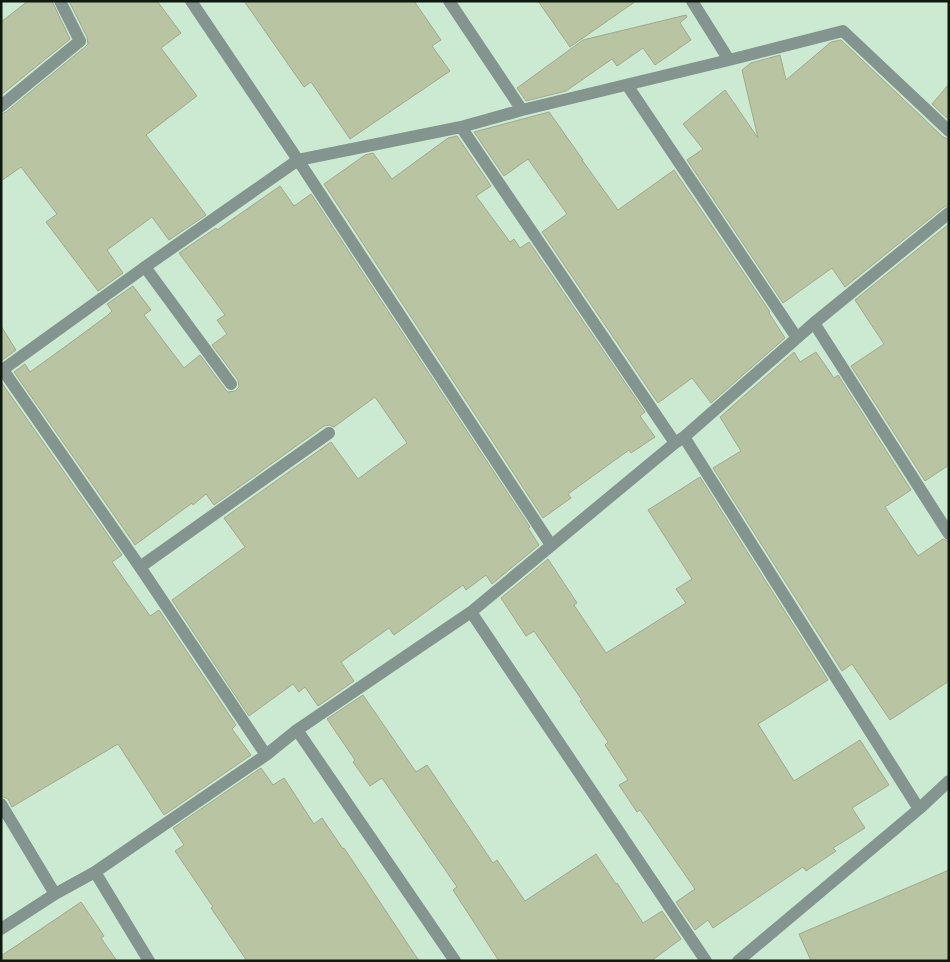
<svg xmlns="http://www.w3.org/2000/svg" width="950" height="962" viewBox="0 0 950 962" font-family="'Asap Condensed',sans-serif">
  <rect width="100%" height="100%" fill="#ccead1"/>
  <path fill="#b9c4a3" stroke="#9faa8a" d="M28,1H52L70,39L1,95V22Z
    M69,1H157L181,33L161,48L197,96L146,135L206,215L169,240L152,217L107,250L123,273L98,291L46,222L57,214L21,167L1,181V114L6,112L85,47L88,44L87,37Z
    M244,1H414L441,40L432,46L450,71L350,139L311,82L304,87Z
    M538,1H636L570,47Z
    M686,15L687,17L680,23L691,40L655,65L643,48L617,66L612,59L566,91L526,101L517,88L583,40Z
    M841,40L943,137L949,139V205L944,207L845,287L832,268L783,303L687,160L703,149L683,124L725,90L758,138L742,70L751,63L780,55L786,80L831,42Z
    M949,84V120L932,104Z
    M549,112L583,160H582L618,210L674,170L770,312L769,313L785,338L711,403L692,378L658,403L542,232L567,214L528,159L504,176L474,132Z
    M457,136L491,186L476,196L510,242L514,239L520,248L529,242L645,412L640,416L655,437L631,453L629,450L568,494L571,498L543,518L324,184L365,155L373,153L392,179L448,138Z
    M280,186L294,206L311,194L530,527L528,528L539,545L492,584L486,575L466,590L463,585L394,635L389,628L341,662L354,681L318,706L305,687L299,692L293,684L249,716L172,600L245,547L224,518L331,442L358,479L407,443L375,397L334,427L329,425L324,426L214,505L206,494L193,505L192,503L135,545L14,372L25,364L30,372L77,338L108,315L112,311L107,304L133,286L151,310L144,315L184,368L200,355L225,389L228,392L235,391L239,387L238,380L212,345L227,334L217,320L225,315L179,253L216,228L217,230Z
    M949,224V465L925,481L851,366L884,344L855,300Z
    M1,326L16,350L1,361Z
    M794,352L800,362L816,352L834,378L838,375L911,490L885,507L918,556L943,539L949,542V681L890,720L852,664L842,671L713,468L741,451L720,417Z
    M1,382L122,555L112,562L150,616L159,610L236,725L232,729L251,755L164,815L118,744L12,807L8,799L1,796Z
    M700,477L828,680L758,724L794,781L860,740L889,785L852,808L865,828L833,848L836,851L806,871L803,867L713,928L708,920L695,930L676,902L695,889L640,810L637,812L619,785L628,780L605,745L608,742L580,701L582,700L534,631L526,636L501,598L548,559L577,603L574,605L606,653L686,603L676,589L692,579L648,510Z
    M363,695L416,772L427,765L493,863L497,860L525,901L596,854L616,884L617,883L643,923L662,911L681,939L651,961H499L453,890L457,887L382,778L370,786L353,762L355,760L327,719Z
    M261,768L273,785L284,778L314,824L322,818L343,849L344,848L419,961H247L211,908L213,907L175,851L184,845L173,828Z
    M949,870V961H811L799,934Z
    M81,902L104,936L101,938L117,961H1V956Z"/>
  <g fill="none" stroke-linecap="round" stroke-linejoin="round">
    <path stroke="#849590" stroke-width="12" d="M145,267L231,384
      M140,567L329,433"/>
    <path stroke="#849590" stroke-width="12" d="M191,1L298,160L551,545
      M449,1L522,110
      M692,1L729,60
      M627,85L797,338
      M1,106L80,41L60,1
      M461,127L675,443
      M814,323L949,534
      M3,370L140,567L266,755
      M1,371L145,267L298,160L461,127L522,110L729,60L843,31L949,131
      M684,437L919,809
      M471,612L706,961
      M297,730L455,961
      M1,804L55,894
      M95,872L149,961
      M1,929L55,894L95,872L266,755L297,730L471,612L675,443L684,437L814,323L949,213
      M738,961L919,809L949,781"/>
  </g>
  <rect width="950" height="962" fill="none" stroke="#0e1910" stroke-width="5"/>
</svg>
